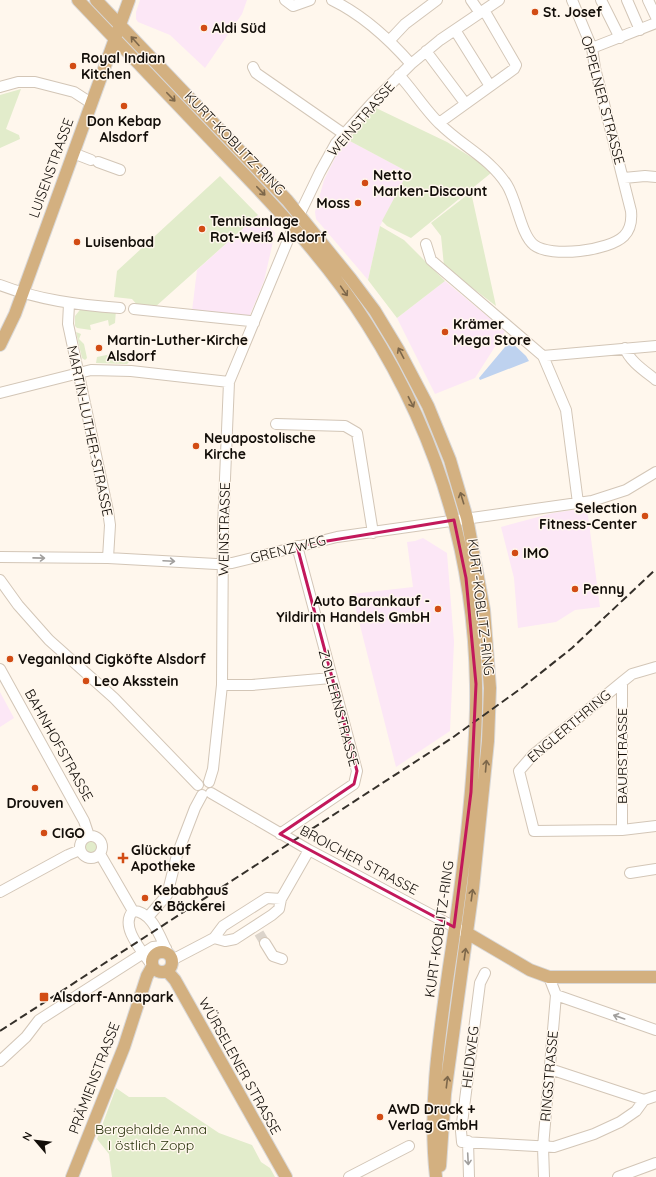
<svg xmlns="http://www.w3.org/2000/svg" width="656" height="1177" viewBox="0 0 656 1177" font-family="Quicksand,sans-serif">
  <rect width="100%" height="100%" fill="#fff7ed"/>
  <path fill="#fce7f6" d="M140,0H247L242,14L205,68L170,35L138,22L136,19V12Z
    M348,140L408,172L380,226L368,280L316,219L315,212L324,180L337,154Z
    M258,215L275,233L264,281L249,317L192,311L197,270Z
    M445,281L505,331L475,378L435,394L397,318Z
    M587,508L600,607L575,610L556,622L518,628L514,578L501,527L553,513Z
    M423,538L447,553L454,642L450,731L396,767L352,594L413,587L407,542L415,541Z
    M0,692L14,718L0,727Z"/>
  <path fill="#e2eccb" d="M21,89L6,129L19,135L20,139L0,148V95Z
    M376,108L447,142L479,162L491,173L411,238L387,226L382,221L408,172L348,140Z
    M220,176L258,215L154,308L139,307L132,299L114,297L117,271Z
    M471,192L496,306L444,266L441,236L431,223Z
    M380,226L404,240L445,281L397,318L368,280Z
    M83,306L116,310L115,323L109,326L108,320L90,325L91,330L77,328L75,326V316Z
    M76,332L81,334L79,339L84,344L87,358L85,360L82,358Z
    M121,352L129,362L127,364L96,363L97,357Z
    M83 847a8 8 0 1 1 16 0a8 8 0 1 1-16 0Z
    M116,1088L129,1097H165L219,1133L252,1145L261,1162L270,1168L275,1177H112L109,1154L97,1139Z"/>
  <path fill="#bed2ef" d="M510,341L526,356L529,361L480,380L479,378Z"/>
  <g fill="none" stroke-linecap="round" stroke-linejoin="round">
    <path stroke="#dcd4cb" stroke-width="10" stroke-dasharray="10 5" stroke-linecap="butt" d="M259,933L265,943"/>
    <defs>
      <path id="minor" d="M285,0L293,6L310,0
        M332,0C363,15 389,39 411,64
        M471,0L480,13
        M601,0L620,38
        M627,0L640,30
        M648,0L656,17
        M455,30L490,86
        M389,41L405,24L437,0
        M592,48L656,23
        M426,51L465,103
        M253,67L256,73L344,134
        M399,75C413,90 426,111 440,124C462,146 490,158 507,185C517,201 521,235 534,245C551,258 609,251 624,236C631,229 632,221 631,211L595,68L592,48L572,0
        M0,87L18,82H35L74,92L91,103
        M439,123L514,69L516,65L484,10
        M73,153L91,160
        M98,162L120,170
        M624,178L645,176L656,177
        M426,244L431,260L543,356L566,410L578,503
        M0,285C39,300 78,305 120,308
        M69,304L68,324L108,511L110,525L108,558
        M134,309L250,321L254,323
        M625,348C629,361 646,372 656,380
        M543,356L656,346
        M0,393L91,370L131,371L229,382
        M276,424L345,426L357,433L373,533
        M0,557L108,558L216,564L232,563L337,537L592,501L626,490L656,472
        M0,580L18,605L49,640L114,698L198,785
        M656,667L632,674L622,682L533,755L519,771L534,831L622,830L656,826
        M0,669L84,821L89,836
        M622,682V830
        M222,685H252L331,678
        M209,782L213,769L222,685L223,527L229,382L293,228L320,172L336,143L372,103L411,64L440,40L499,0
        M211,793L309,850L462,931
        M280,834L354,784L357,771L297,546
        M80 847a11 11 0 1 1 22 0a11 11 0 1 1-22 0Z
        M100,854L133,911
        M630,873L656,869
        M0,892L68,855L80,850
        M133,911C119,926 142,951 151,964
        M133,911C152,911 160,937 167,951
        M148,917L167,895L177,855L195,808L202,795
        M214,938L225,941L235,939L272,915L279,909L281,899
        M265,943L273,956L282,959
        M172,960L214,938L223,926L267,898L281,899L309,850
        M485,973L480,983L461,1131L462,1142L554,1147L594,1134L620,1122L636,1111L644,1100
        M556,995L656,1030
        M0,1061L26,1037L39,1020L153,947L162,946L166,948
        M550,1069L644,1100L656,1096
        M468,1141L469,1177
        M349,1177L409,1146
        M544,1177L543,1147L556,995L549,977
        M618,1177L656,1163"/>
      <path id="major" d="M78,0C125,50 172,99 219,148C272,203 326,259 367,324C437,434 474,555 476,685C477,721 474,756 471,791C466,850 458,909 449,967C439,1037 428,1107 436,1177
        M96,0L287,200L351,279L375,311L398,349L428,406L450,460L467,518L484,610L490,688L488,741L473,888L445,1094L440,1166
        M0,345L15,314L129,0
        M467,933L530,970L549,977H656
        M152 962a10 10 0 1 1 20 0a10 10 0 1 1-20 0Z
        M167,971L175,980L286,1177
        M72,1177L124,1047L147,976L152,967"/>
    </defs>
    <use href="#minor" stroke="#d3c6b7" stroke-width="12"/>
    <use href="#major" stroke="#d9d8d8" stroke-width="14"/>
    <use href="#minor" stroke="#fff" stroke-width="10"/>
    <use href="#major" stroke="#d3b080" stroke-width="12"/>
    <path stroke="#35302a" stroke-width="2" stroke-dasharray="8 4" stroke-linecap="butt" d="M0,1031L452,738L523,687L572,648L656,569"/>
  </g>
  <defs><path id="oneway-shaft" d="M-6 0H5M1.5-3L5.5 0L1.5 3" fill="none" stroke-width="1.6" stroke-linecap="round" stroke-linejoin="round"/></defs>
  <g stroke="#7d674a">
    <use href="#oneway-shaft" transform="translate(135 41) rotate(-132)"/>
    <use href="#oneway-shaft" transform="translate(171 97) rotate(46)"/>
    <use href="#oneway-shaft" transform="translate(261 191) rotate(46)"/>
    <use href="#oneway-shaft" transform="translate(344 291) rotate(55)"/>
    <use href="#oneway-shaft" transform="translate(401 353) rotate(-118)"/>
    <use href="#oneway-shaft" transform="translate(411 402) rotate(63)"/>
    <use href="#oneway-shaft" transform="translate(462 498) rotate(-107)"/>
    <use href="#oneway-shaft" transform="translate(486 766) rotate(-85)"/>
    <use href="#oneway-shaft" transform="translate(472 895) rotate(-82)"/>
    <use href="#oneway-shaft" transform="translate(465 954) rotate(-82)"/>
    <use href="#oneway-shaft" transform="translate(447 1082) rotate(-83)"/>
  </g>
  <g stroke="#a19f9d">
    <use href="#oneway-shaft" transform="translate(39 558) rotate(1)"/>
    <use href="#oneway-shaft" transform="translate(169 561) rotate(3)"/>
    <use href="#oneway-shaft" transform="translate(619 1017) rotate(-161)"/>
    <use href="#oneway-shaft" transform="translate(468 1159) rotate(87)"/>
  </g>
  <path fill="none" stroke="#c2185b" stroke-width="3" stroke-linejoin="round" d="M454,520L466,578L476,684L471,792L454,927L280,834L354,784L357,771L297,546Z"/>
  <g fill="#d24c14" stroke="#fff7ed" stroke-width="1.5">
    <circle cx="535" cy="12" r="4"/>
    <circle cx="204" cy="28" r="4"/>
    <circle cx="73" cy="66" r="4"/>
    <circle cx="124" cy="106" r="4"/>
    <circle cx="365" cy="183" r="4"/>
    <circle cx="358" cy="203" r="4"/>
    <circle cx="202" cy="229" r="4"/>
    <circle cx="77" cy="242" r="4"/>
    <circle cx="445" cy="332" r="4"/>
    <circle cx="99" cy="348" r="4"/>
    <circle cx="196" cy="446" r="4"/>
    <circle cx="645" cy="516" r="4"/>
    <circle cx="515" cy="553" r="4"/>
    <circle cx="575" cy="589" r="4"/>
    <circle cx="438" cy="609" r="4"/>
    <circle cx="10" cy="659" r="4"/>
    <circle cx="86" cy="681" r="4"/>
    <circle cx="35" cy="788" r="4"/>
    <circle cx="44" cy="833" r="4"/>
    <path d="M121 852h4v4h4v4h-4v4h-4v-4h-4v-4h4z"/>
    <circle cx="145" cy="898" r="4"/>
    <rect x="39" y="992" width="10" height="10" rx="2"/>
    <circle cx="380" cy="1117" r="4"/>
  </g>
  <g text-anchor="middle" stroke-width="3" stroke-linejoin="round" paint-order="stroke">
    <g font-size="14" font-weight="bold" fill="#130e09" stroke="#fff7ed" text-anchor="start">
      <text x="543" y="17">St. Josef</text>
      <text x="212" y="33">Aldi Süd</text>
      <text x="81" y="63">Royal Indian<tspan x="81" dy="16">Kitchen</tspan></text>
      <text x="124" y="126" text-anchor="middle">Don Kebap<tspan x="124" dy="16">Alsdorf</tspan></text>
      <text x="373" y="180">Netto<tspan x="373" dy="16">Marken-Discount</tspan></text>
      <text x="350" y="208" text-anchor="end">Moss</text>
      <text x="210" y="226">Tennisanlage<tspan x="210" dy="16">Rot-Weiß Alsdorf</tspan></text>
      <text x="85" y="247">Luisenbad</text>
      <text x="453" y="329">Krämer<tspan x="453" dy="16">Mega Store</tspan></text>
      <text x="107" y="345">Martin-Luther-Kirche<tspan x="107" dy="16">Alsdorf</tspan></text>
      <text x="204" y="443">Neuapostolische<tspan x="204" dy="16">Kirche</tspan></text>
      <text x="637" y="513" text-anchor="end">Selection<tspan x="637" dy="16">Fitness-Center</tspan></text>
      <text x="523" y="558">IMO</text>
      <text x="583" y="594">Penny</text>
      <text x="430" y="606" text-anchor="end">Auto Barankauf -<tspan x="430" dy="16">Yildirim Handels GmbH</tspan></text>
      <text x="18" y="664">Veganland Cigköfte Alsdorf</text>
      <text x="94" y="686">Leo Aksstein</text>
      <text x="35" y="808" text-anchor="middle">Drouven</text>
      <text x="52" y="838">CIGO</text>
      <text x="131" y="855">Glückauf<tspan x="131" dy="16">Apotheke</tspan></text>
      <text x="153" y="895">Kebabhaus<tspan x="153" dy="16">&amp; Bäckerei</tspan></text>
      <text x="53" y="1002">Alsdorf-Annapark</text>
      <text x="388" y="1114">AWD Druck +<tspan x="388" dy="16">Verlag GmbH</tspan></text>
    </g>
    <g font-size="14" fill="#130e09" stroke="#fff7ed">
      <text transform="translate(603 100) rotate(75)" y="5">OPPELNER STRASSE</text>
      <text transform="translate(361 119) rotate(-49)" y="5">WEINSTRASSE</text>
      <text transform="translate(235 143) rotate(46)" y="5">KURT-KOBLITZ-RING</text>
      <text transform="translate(51 168) rotate(-70)" y="5">LUISENSTRASSE</text>
      <text transform="translate(90 431) rotate(78)" y="5">MARTIN-LUTHER-STRASSE</text>
      <text transform="translate(224 529) rotate(-89)" y="5">WEINSTRASSE</text>
      <text transform="translate(288 549) rotate(-14)" y="5">GRENZWEG</text>
      <text transform="translate(481 607) rotate(83)" y="5">KURT-KOBLITZ-RING</text>
      <text transform="translate(339 708) rotate(75)" y="5">ZOLLERNSTRASSE</text>
      <text transform="translate(569 726) rotate(-40)" y="5">ENGLERTHRING</text>
      <text transform="translate(59 745) rotate(61)" y="5">BAHNHOFSTRASSE</text>
      <text transform="translate(622 756) rotate(-90)" y="5">BAURSTRASSE</text>
      <text transform="translate(359 860) rotate(28)" y="5">BROICHER STRASSE</text>
      <text transform="translate(439 929) rotate(-82)" y="5">KURT-KOBLITZ-RING</text>
      <text transform="translate(470 1057) rotate(-83)" y="5">HEIDWEG</text>
      <text transform="translate(240 1066) rotate(61)" y="5">WÜRSELENER STRASSE</text>
      <text transform="translate(549 1076) rotate(-85)" y="5">RINGSTRASSE</text>
      <text transform="translate(94 1078) rotate(-69)" y="5">PRÄMIENSTRASSE</text>
    </g>
    <g font-size="14" fill="#273109" stroke="#fff7ed">
      <text x="151" y="1134">Bergehalde Anna<tspan x="151" dy="16">I östlich Zopp</tspan></text>
    </g>
  </g>
  <g transform="translate(36 1141) rotate(298)" stroke="#fff7ed" stroke-width="3" paint-order="stroke">
  <path d="M0-3L7 15L0 10L-7 15Z" fill="#130e09"/>
  <text y="-6" font-size="11" font-weight="bold" text-anchor="middle" fill="#130e09">N</text>
  </g>
</svg>
